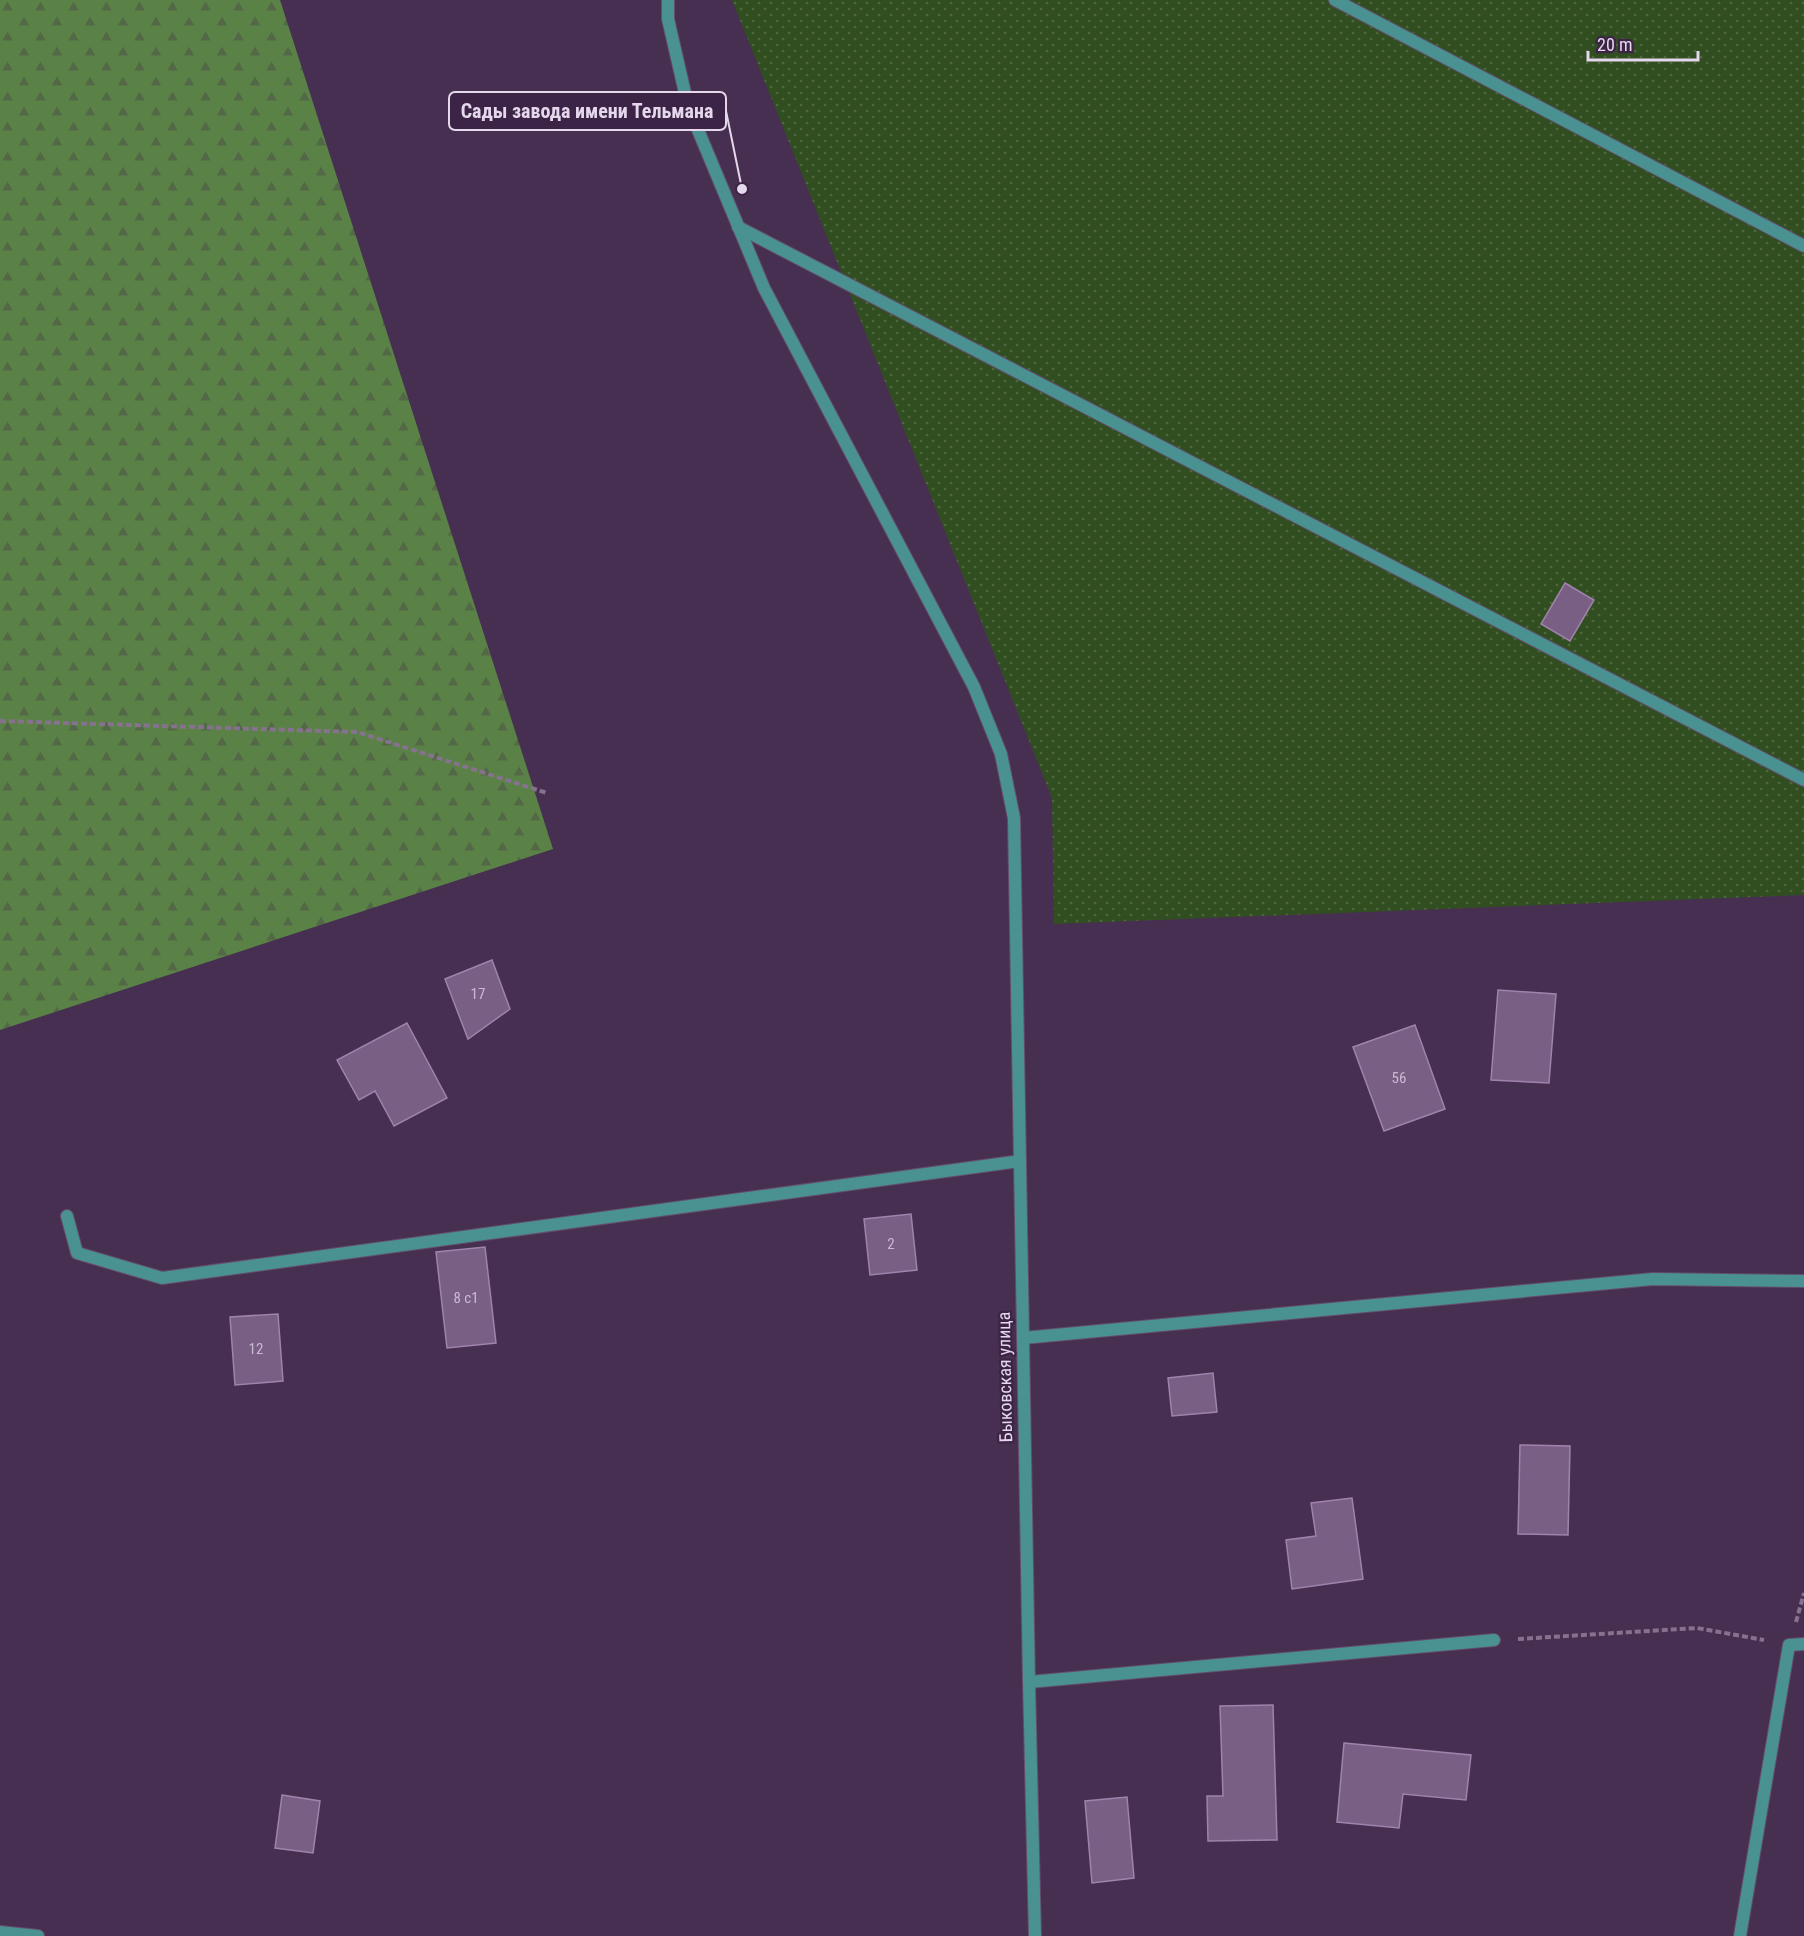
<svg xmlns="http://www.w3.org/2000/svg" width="1804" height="1936" viewBox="0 0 1804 1936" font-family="'Roboto Condensed',sans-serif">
  <defs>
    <pattern id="forest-firs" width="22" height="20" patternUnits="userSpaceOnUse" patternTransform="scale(1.5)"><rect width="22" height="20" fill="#5b8246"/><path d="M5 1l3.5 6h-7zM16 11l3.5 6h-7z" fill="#526846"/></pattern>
    <pattern id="garden-dots" width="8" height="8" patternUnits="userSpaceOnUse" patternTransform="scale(1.5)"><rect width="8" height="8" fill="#314e20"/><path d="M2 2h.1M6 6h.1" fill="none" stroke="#4f6741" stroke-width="1.8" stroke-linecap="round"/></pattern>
  </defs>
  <rect width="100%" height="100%" fill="#472f51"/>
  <path fill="url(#forest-firs)" d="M0,0H280L553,849L0,1030Z"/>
  <path fill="url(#garden-dots)" d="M732,0H1804V895L1054,924L1052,798Z"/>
  <path fill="#7a5f85" stroke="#9f83ab" stroke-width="1.5" d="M1565,583L1594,600L1570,641L1541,624Z
    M492,960L510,1009L468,1039L445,979Z
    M1498,990L1556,994L1549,1083L1491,1080Z
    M407,1023L447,1098L394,1126L375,1091L359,1100L337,1060Z
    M1415,1025L1445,1109L1384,1131L1353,1047Z
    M911,1214L917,1270L870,1275L864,1219Z
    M485,1247L496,1343L447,1348L436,1252Z
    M278,1314L283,1381L235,1385L230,1317Z
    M1213,1373L1217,1412L1172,1416L1168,1378Z
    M1520,1445L1570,1446L1568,1535L1518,1534Z
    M1352,1498L1363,1579L1292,1589L1286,1540L1316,1536L1311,1503Z
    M1273,1705L1277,1840L1208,1841L1207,1796H1223L1220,1706Z
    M1344,1743L1471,1755L1466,1800L1403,1794L1399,1828L1337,1822Z
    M282,1795L320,1801L313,1853L275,1848Z
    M1127,1797L1134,1878L1092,1883L1085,1801Z"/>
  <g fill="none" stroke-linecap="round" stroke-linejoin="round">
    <defs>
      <path id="service" d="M1335,0L1804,246
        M1740,1936L1789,1645L1804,1644"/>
      <path id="minor" d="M738,227L1804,780
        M67,1216L77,1253L162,1278L1020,1161
        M1023,1338L1653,1279L1804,1281
        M1029,1682L1494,1640
        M0,1932L38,1936"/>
      <path id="tertiary" d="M668,0V19L688,106L764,288L974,687L1001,754L1014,818L1029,1682L1035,1936"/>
    </defs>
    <use href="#service" stroke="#634d6d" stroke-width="14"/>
    <use href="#minor" stroke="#634d6d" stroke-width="14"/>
    <use href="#tertiary" stroke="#634d6d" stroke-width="14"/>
    <path stroke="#86728e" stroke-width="4" stroke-dasharray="6 3" stroke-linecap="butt" d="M0,721L357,732L547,793
      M1796,1622L1804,1593
      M1518,1639L1697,1628L1764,1640"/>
    <use href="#service" stroke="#4a9191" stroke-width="12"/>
    <use href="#minor" stroke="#4a9191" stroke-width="12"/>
    <use href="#tertiary" stroke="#4a9191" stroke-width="12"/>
  </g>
  <g text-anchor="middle" stroke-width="4.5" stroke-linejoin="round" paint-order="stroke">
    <g font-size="15" fill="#cab9d2">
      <text x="478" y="999">17</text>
      <text x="1399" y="1083">56</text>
      <text x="891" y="1249">2</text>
      <text x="466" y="1303">8 с1</text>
      <text x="256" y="1354">12</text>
    </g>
    <g font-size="18" fill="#e5d7ec" stroke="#3c2446">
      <text transform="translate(1005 1377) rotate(-91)" y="6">Быковская улица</text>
    </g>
  </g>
  <path fill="none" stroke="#e5d7ec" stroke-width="2" d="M742 189L726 111"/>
  <circle fill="#e5d7ec" stroke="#3c2446" stroke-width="2" cx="742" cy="189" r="6"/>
  <rect fill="#3c2446" stroke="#e5d7ec" stroke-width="2" x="449" y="92" width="277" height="38" rx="6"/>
  <g font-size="20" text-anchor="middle" font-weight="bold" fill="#e5d7ec">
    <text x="587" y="118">Сады завода имени Тельмана</text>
  </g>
  <path d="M1588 51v9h110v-9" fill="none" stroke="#e5d7ec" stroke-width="3"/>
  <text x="1597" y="51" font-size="18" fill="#e5d7ec" stroke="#3c2446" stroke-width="4.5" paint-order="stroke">20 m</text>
</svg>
